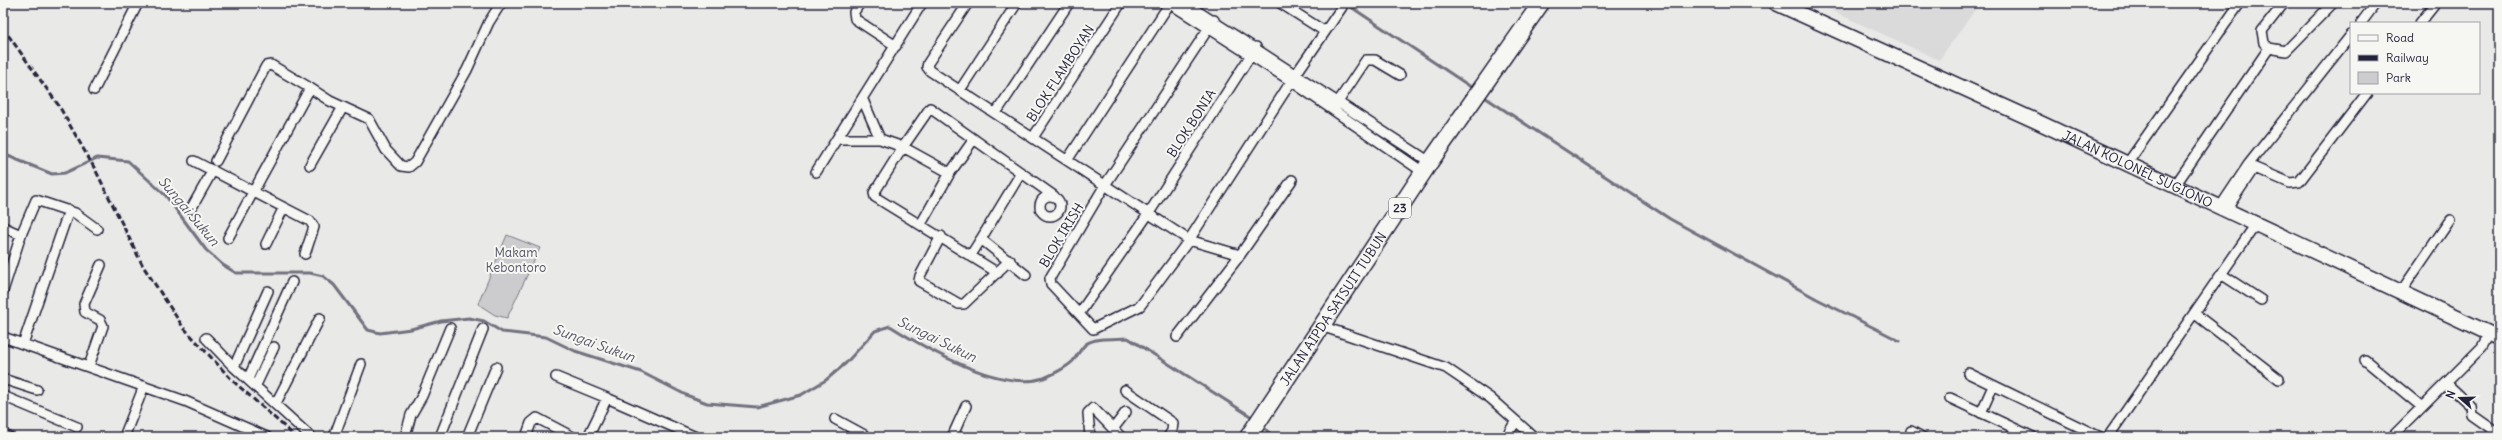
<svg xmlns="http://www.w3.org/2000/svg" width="2502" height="440" viewBox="0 0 2502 440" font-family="Delius,sans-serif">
  <rect width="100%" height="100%" fill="#e9e9e7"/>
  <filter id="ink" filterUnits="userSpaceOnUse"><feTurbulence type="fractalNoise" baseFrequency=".025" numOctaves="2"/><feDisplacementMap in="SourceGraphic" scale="8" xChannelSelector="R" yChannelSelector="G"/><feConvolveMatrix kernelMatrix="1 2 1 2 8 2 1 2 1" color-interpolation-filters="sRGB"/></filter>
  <g filter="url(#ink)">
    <path fill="#dadada" d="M1815,3H1980L1939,60Z"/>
    <path fill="#ccccce" stroke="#777784" d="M507,235L540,248L507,318L495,315L478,304Z"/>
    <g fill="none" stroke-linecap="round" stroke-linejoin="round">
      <path stroke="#71717f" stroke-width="3" d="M1345,3L1471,87
        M1486,98L1670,219L1817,299L1900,341
        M3,154L52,174L65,173L97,158L128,161L166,196L206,250L223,265L236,273H310L323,276L334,285L368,330L380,333L411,329L441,321L469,318L484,321L502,332L546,337L575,351L641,372L686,395L707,403L757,407L801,395L826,380L846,363L875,331L890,326C926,349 1001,392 1044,378C1052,375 1067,367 1073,361C1077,356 1081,348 1086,344C1096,337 1116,339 1128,338L1255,419
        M1262,426L1274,437"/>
      <defs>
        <path id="street" d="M860,3L854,12L855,19L896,46
          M968,3L928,63L927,67L930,71L1189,240L1240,255
          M1169,3L1291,81L1423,172
          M1185,3L1430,162
          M1280,3L1324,31
          M1214,20L1105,185L1050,278L1051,284L1093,329L1140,306L1189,240L1296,74L1342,7
          M2361,23L2376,3
          M2420,23L2436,3
          M2269,48L2286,51L2333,3
          M94,90L138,3
          M960,90L1017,3
          M863,100L880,139L903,147L930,108L1054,196
          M1336,105L1366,60H1375L1400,75
          M996,113L1069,3
          M1034,136L1121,3
          M838,139H880
          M1068,159L1170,3
          M194,161L310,221L314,227L305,254
          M216,161L266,66L271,65L310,88
          M2127,164L2240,3
          M310,165L343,107
          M2248,165L2290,183L2299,182L2367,93
          M816,172L922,3
          M950,173L903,147L874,193L875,197L998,273
          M1021,173L981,239L1026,275
          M2174,187L2269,48L2264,43L2262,31L2284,3
          M1040 206a10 10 0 1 1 20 0a10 10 0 1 1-20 0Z
          M2220,207L2248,165L2351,35
          M191,209L213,170
          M2226,210L2254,168
          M921,224L950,173L974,139
          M3,227L21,235
          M941,236L920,276L919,281L959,304H964L1010,260
          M228,238L310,88L330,101L369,119L386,150L401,166L409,167L415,162L467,70L489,22L501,3
          M266,244L283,209
          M971,255L981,239
          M2221,274L2261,300
          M3,291L21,235L36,200L75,213L97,229
          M2400,293L2450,220
          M1079,314L1149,213L1256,47
          M2195,314L2279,379
          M1321,326L1446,368L1490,398L1534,437
          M3,337L185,401L267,437
          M1177,337L1240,255L1292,180
          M206,338L234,367L311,437
          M23,344L69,210
          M2365,360L2422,407
          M89,366L103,326L100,320L85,312L84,304L101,265
          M234,367L268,291
          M1968,373L2100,437
          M556,377L607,398L588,437
          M3,379L37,390
          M248,379L292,282
          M2446,383L2471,406L2472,415L2499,434
          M256,385L274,347
          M1125,390L1173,423L1172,431L1168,437
          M3,396L77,427
          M607,398L696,437
          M1950,398L2033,437
          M276,403L320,318
          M1981,413L1993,386
          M835,419L868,437
          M1113,429L1126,412
          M1911,431L1922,437
          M3,435L9,437
          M124,437L144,386
          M334,437L361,364
          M405,437L411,415L422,396L450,328
          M440,437L483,329
          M467,437L496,367
          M526,437L531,423L537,418L573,437
          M952,437L966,406
          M1090,437L1088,413L1093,408L1121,437
          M1506,437L1516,421
          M2108,437L2256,224
          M2392,437L2482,347L2489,334"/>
        <g id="primary">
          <path id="s1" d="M1776,3L2036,121L2499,338"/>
        </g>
        <g id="highway">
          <path id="s2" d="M1248,437L1430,162L1541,3"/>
        </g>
      </defs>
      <use href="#street" stroke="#22223b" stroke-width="12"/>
      <use href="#primary" stroke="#22223b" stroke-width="17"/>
      <use href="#highway" stroke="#22223b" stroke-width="19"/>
      <use href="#street" stroke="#f6f6f2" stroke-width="9"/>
      <use href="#primary" stroke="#f6f6f2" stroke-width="14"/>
      <use href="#highway" stroke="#f6f6f2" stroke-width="16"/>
      <path stroke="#22223b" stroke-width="3" stroke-dasharray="6 3" stroke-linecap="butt" d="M3,28L59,106L96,171L143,266L183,327L233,381L296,437"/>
    </g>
  </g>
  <g text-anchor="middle" stroke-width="4" stroke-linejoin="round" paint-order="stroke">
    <rect fill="#f6f6f2" stroke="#626272" stroke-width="1" x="1389" y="198" width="22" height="20" rx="3"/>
    <g font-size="12" font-weight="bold" fill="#22223b">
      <text x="1400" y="212">23</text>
    </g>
    <g font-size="13" fill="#22223b" stroke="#f6f6f2">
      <text transform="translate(1060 73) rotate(-57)" y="5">BLOK FLAMBOYAN</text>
      <text transform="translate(1191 123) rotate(-57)" y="5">BLOK BONIA</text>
      <text dy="5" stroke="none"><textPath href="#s1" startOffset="398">JALAN KOLONEL SUGIONO</textPath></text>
      <text transform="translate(1061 235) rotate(-59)" y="5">BLOK IRISH</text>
      <text dy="5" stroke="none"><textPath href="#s2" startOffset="154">JALAN AIPDA SATSUIT TUBUN</textPath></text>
    </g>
    <g font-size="13" fill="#555567" stroke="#f6f6f2">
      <text x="516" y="257">Makam<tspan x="516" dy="15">Kebontoro</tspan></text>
    </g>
    <g font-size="14" font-style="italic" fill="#565668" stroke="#f6f6f2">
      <text transform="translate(189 211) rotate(50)" y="5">Sungai Sukun</text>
      <text transform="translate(937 339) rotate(26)" y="5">Sungai Sukun</text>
      <text transform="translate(594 343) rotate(20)" y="5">Sungai Sukun</text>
    </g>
  </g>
  <rect width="2502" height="440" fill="none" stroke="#f6f6f2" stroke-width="16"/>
  <rect x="8" y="8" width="2486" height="424" fill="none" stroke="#22223b" stroke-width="1.5" filter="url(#ink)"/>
  <rect x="2350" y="22" width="130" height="72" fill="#f6f6f2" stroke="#a1a1a9"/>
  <rect x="2358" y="35" width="20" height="6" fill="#f6f6f2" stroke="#a1a1a9"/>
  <text x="2386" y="42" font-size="12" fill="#22223b">Road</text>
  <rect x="2358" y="55" width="20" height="6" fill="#22223b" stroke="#a1a1a9"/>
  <text x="2386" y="62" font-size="12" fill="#22223b">Railway</text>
  <rect x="2358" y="72" width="20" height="12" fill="#ccccce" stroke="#a1a1a9"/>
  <text x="2386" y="82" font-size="12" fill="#22223b">Park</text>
  <g transform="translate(2460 398) rotate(290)" stroke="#f6f6f2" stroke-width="3" paint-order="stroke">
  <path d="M0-3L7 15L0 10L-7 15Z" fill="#22223b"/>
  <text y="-6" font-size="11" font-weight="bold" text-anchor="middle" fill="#22223b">N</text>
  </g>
</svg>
